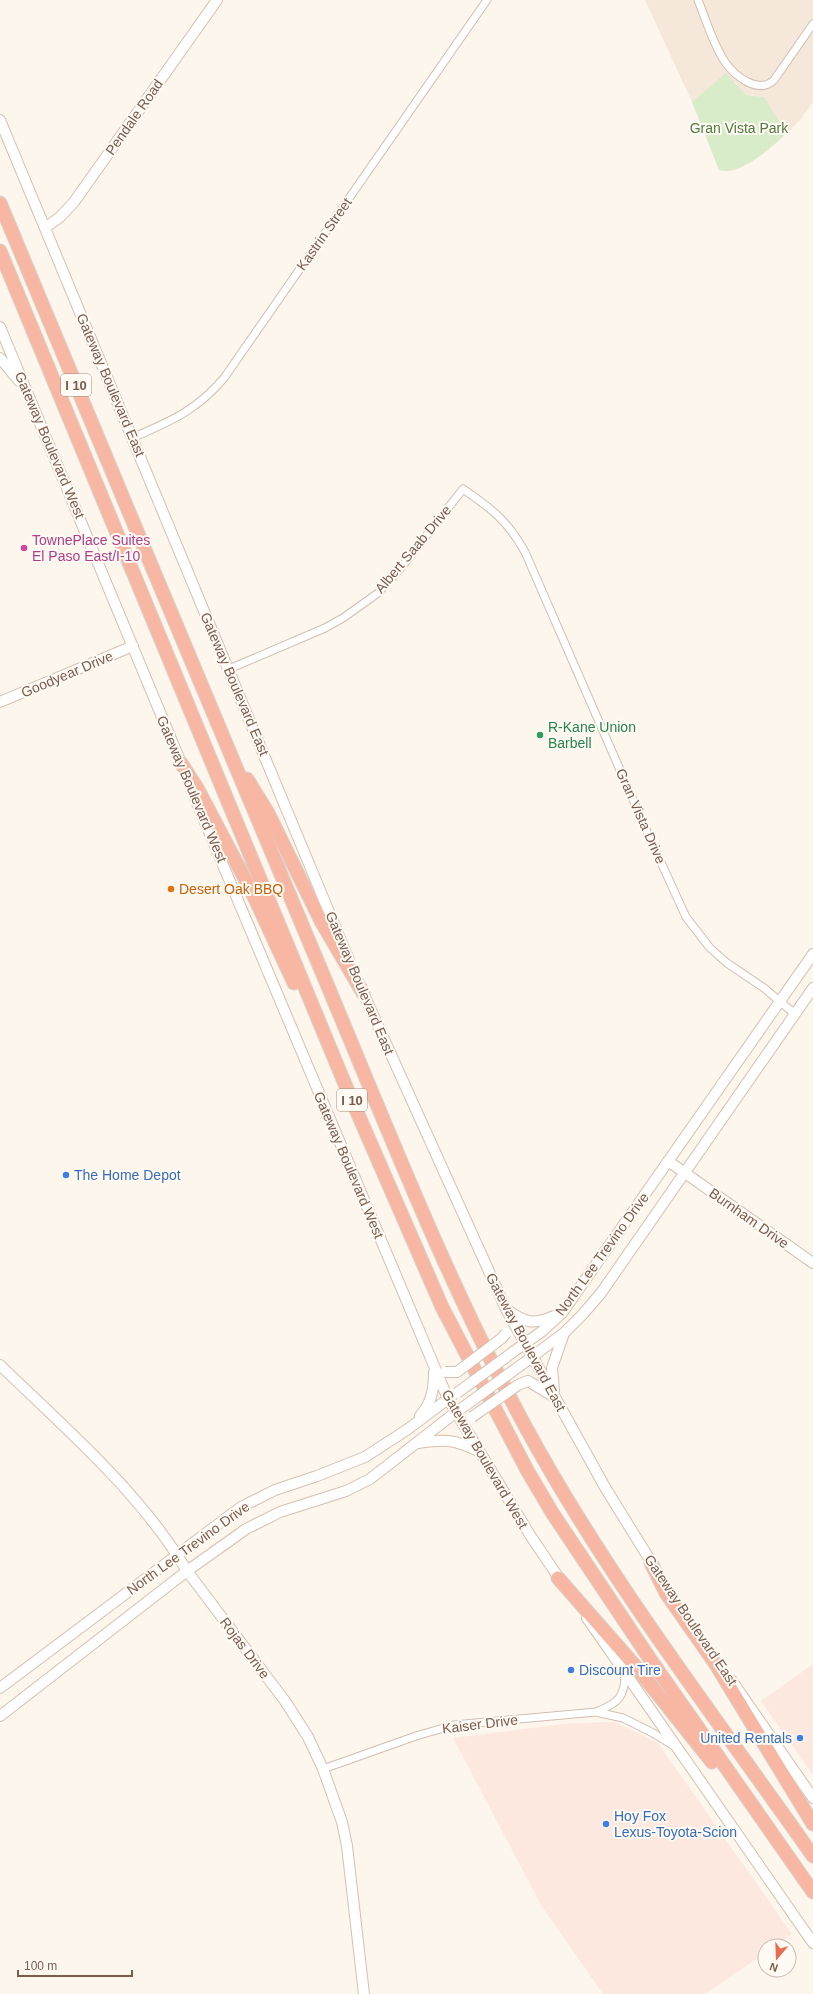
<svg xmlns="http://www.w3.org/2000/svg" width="813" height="1994" viewBox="0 0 813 1994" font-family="Helvetica,sans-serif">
  <rect width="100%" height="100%" fill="#fdf6ec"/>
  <path fill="#f5e8da" d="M645,0H813V102L801,119L787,133L764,97L746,95L739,89L736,82L702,94L692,102Z"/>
  <path fill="#fde8e0" d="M813,1664V1775L761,1701Z
    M603,1722H615L658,1743L792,1934L775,1946H765V1953L705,1994H603L541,1905L453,1738L563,1724Z"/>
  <path fill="#d8ecc9" d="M726,73L746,95L764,97L787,133C773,146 740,177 719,170L692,102Z"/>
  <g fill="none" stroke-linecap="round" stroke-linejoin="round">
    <defs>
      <path id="street" d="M698,0C706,20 713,44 725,62C735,76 758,95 774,80L813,24
        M132,438C171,421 196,411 224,378L487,0
        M229,669L325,628L343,618L378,593L400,569L463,489C492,509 507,520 525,552L648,834L686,917L710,948L727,963L764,988L795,1014
        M596,1712C618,1703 625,1698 625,1673
        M323,1769L416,1736L454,1725L596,1712L623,1718L653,1733L674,1746"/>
      <path id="secondary" d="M0,120L349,960
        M45,228L60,217L74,202L217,0
        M0,327L184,770
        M0,358L19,381
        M0,702L133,646
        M191,789L448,1399L530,1535L563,1584
        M360,986L506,1309L606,1489L655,1568
        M668,1161L813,1263
        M507,1310C526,1323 533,1325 554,1316
        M513,1352L541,1332L562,1313L813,954
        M0,1365C66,1429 140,1492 187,1571L285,1701L308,1737L323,1769L342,1822L347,1846L364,1994
        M521,1365L564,1333L583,1314L601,1293L813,988
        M528,1381L553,1396
        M554,1391L552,1368L564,1333
        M420,1416C432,1403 434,1388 434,1372
        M418,1443C444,1439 454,1439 478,1451
        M587,1618L813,1943
        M732,1681L813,1798
        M0,1688L241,1507L275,1490L317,1476L365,1457L408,1429L452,1396
        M0,1716L187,1571L246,1529L280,1512L346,1491L370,1479L460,1409"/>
      <path id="highway" d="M0,203C105,455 210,706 316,958C382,1114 443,1274 524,1424C606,1576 714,1715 813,1856
        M0,251L347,1089L442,1307L527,1470L553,1514L650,1659L813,1892
        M181,763L197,788L252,892L294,983
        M247,779L268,813L321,921L363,993
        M651,1563L666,1593L715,1663L813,1824
        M558,1578L637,1668L712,1762"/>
    </defs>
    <use href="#street" stroke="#d1beb0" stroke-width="9"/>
    <use href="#secondary" stroke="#d6c0b0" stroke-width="12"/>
    <use href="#highway" stroke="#dad1cd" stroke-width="15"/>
    <use href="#street" stroke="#fff" stroke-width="7"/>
    <use href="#secondary" stroke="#fff" stroke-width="10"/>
    <use href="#highway" stroke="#f7b7a3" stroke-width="13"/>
    <defs>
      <path id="secondary-bridge" d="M445,1372H457L502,1338L506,1333
        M457,1393L513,1352
        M462,1408L521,1365
        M472,1417L518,1385L528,1381"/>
    </defs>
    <use href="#secondary-bridge" stroke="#d6c0b0" stroke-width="12" stroke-linecap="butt"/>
    <use href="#secondary-bridge" stroke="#fff" stroke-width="10"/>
  </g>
  <circle fill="#d1479c" stroke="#fffaf3" stroke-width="1.5" cx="24" cy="548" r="4"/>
  <circle fill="#2e9e5b" stroke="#fffaf3" stroke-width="1.5" cx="540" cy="735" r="4"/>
  <circle fill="#e8710a" stroke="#fffaf3" stroke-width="1.5" cx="171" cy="889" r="4"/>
  <g fill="#3f7fe0" stroke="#fffaf3" stroke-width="1.5">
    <circle cx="66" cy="1175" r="4"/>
    <circle cx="571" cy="1670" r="4"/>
    <circle cx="800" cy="1738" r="4"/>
    <circle cx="606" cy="1824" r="4"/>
  </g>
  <g text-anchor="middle" stroke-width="4" stroke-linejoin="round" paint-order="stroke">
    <g fill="#fffaf3" stroke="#a28b7f" stroke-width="1">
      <rect x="61" y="374" width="30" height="22" rx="3"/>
      <rect x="337" y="1089" width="30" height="22" rx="3"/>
    </g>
    <g font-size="13" font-weight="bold" fill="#7a5c4d">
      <text x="76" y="390">I 10</text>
      <text x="352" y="1105">I 10</text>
    </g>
    <g font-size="14" fill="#7a5c4d" stroke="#fffaf3">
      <text transform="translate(134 117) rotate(-55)" y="5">Pendale Road</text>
      <text transform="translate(324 234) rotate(-55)" y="5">Kastrin Street</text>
      <text transform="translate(111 385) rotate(67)" y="5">Gateway Boulevard East</text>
      <text transform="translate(50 445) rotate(67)" y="5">Gateway Boulevard West</text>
      <text transform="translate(413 549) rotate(-50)" y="5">Albert Saab Drive</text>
      <text transform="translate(67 674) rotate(-23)" y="5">Goodyear Drive</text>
      <text transform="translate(235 684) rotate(67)" y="5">Gateway Boulevard East</text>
      <text transform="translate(192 789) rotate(67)" y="5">Gateway Boulevard West</text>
      <text transform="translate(641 816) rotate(66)" y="5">Gran Vista Drive</text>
      <text transform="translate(360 983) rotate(67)" y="5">Gateway Boulevard East</text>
      <text transform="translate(349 1165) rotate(67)" y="5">Gateway Boulevard West</text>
      <text transform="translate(749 1218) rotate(35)" y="5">Burnham Drive</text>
      <text transform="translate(602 1254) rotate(-54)" y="5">North Lee Trevino Drive</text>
      <text transform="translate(526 1342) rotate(62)" y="5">Gateway Boulevard East</text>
      <text transform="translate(485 1459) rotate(60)" y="5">Gateway Boulevard West</text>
      <text transform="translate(188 1548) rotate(-36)" y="5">North Lee Trevino Drive</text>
      <text transform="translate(691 1620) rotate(56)" y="5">Gateway Boulevard East</text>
      <text transform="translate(245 1648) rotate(53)" y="5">Rojas Drive</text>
      <text transform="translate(480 1724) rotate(-7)" y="5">Kaiser Drive</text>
    </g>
    <g font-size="14" fill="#537a41" stroke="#fffaf3">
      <text x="739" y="133">Gran Vista Park</text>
    </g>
    <g font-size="14" fill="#b23c85" stroke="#fffaf3" text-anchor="start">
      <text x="32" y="545">TownePlace Suites<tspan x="32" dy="16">El Paso East/I-10</tspan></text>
    </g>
    <g font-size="14" fill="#27864d" stroke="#fffaf3" text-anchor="start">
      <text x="548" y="732">R-Kane Union<tspan x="548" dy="16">Barbell</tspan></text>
    </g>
    <g font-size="14" fill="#c56008" stroke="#fffaf3" text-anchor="start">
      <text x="179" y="894">Desert Oak BBQ</text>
    </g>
    <g font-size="14" fill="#366cbe" stroke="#fffaf3" text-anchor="start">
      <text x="74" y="1180">The Home Depot</text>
      <text x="579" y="1675">Discount Tire</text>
      <text x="792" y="1743" text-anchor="end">United Rentals</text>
      <text x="614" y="1821">Hoy Fox<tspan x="614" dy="16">Lexus-Toyota-Scion</tspan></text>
    </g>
  </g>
  <g transform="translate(777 1958) rotate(199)"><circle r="19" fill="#fffaf3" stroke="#cabbb1"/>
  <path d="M0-3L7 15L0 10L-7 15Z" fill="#e76f51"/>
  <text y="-6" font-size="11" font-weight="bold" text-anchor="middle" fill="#7a5c4d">N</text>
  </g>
  <path d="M18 1970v6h114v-6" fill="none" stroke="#7a5c4d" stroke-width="2"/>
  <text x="24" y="1970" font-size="12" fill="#7a5c4d" stroke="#fffaf3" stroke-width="3" paint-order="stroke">100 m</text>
</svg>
